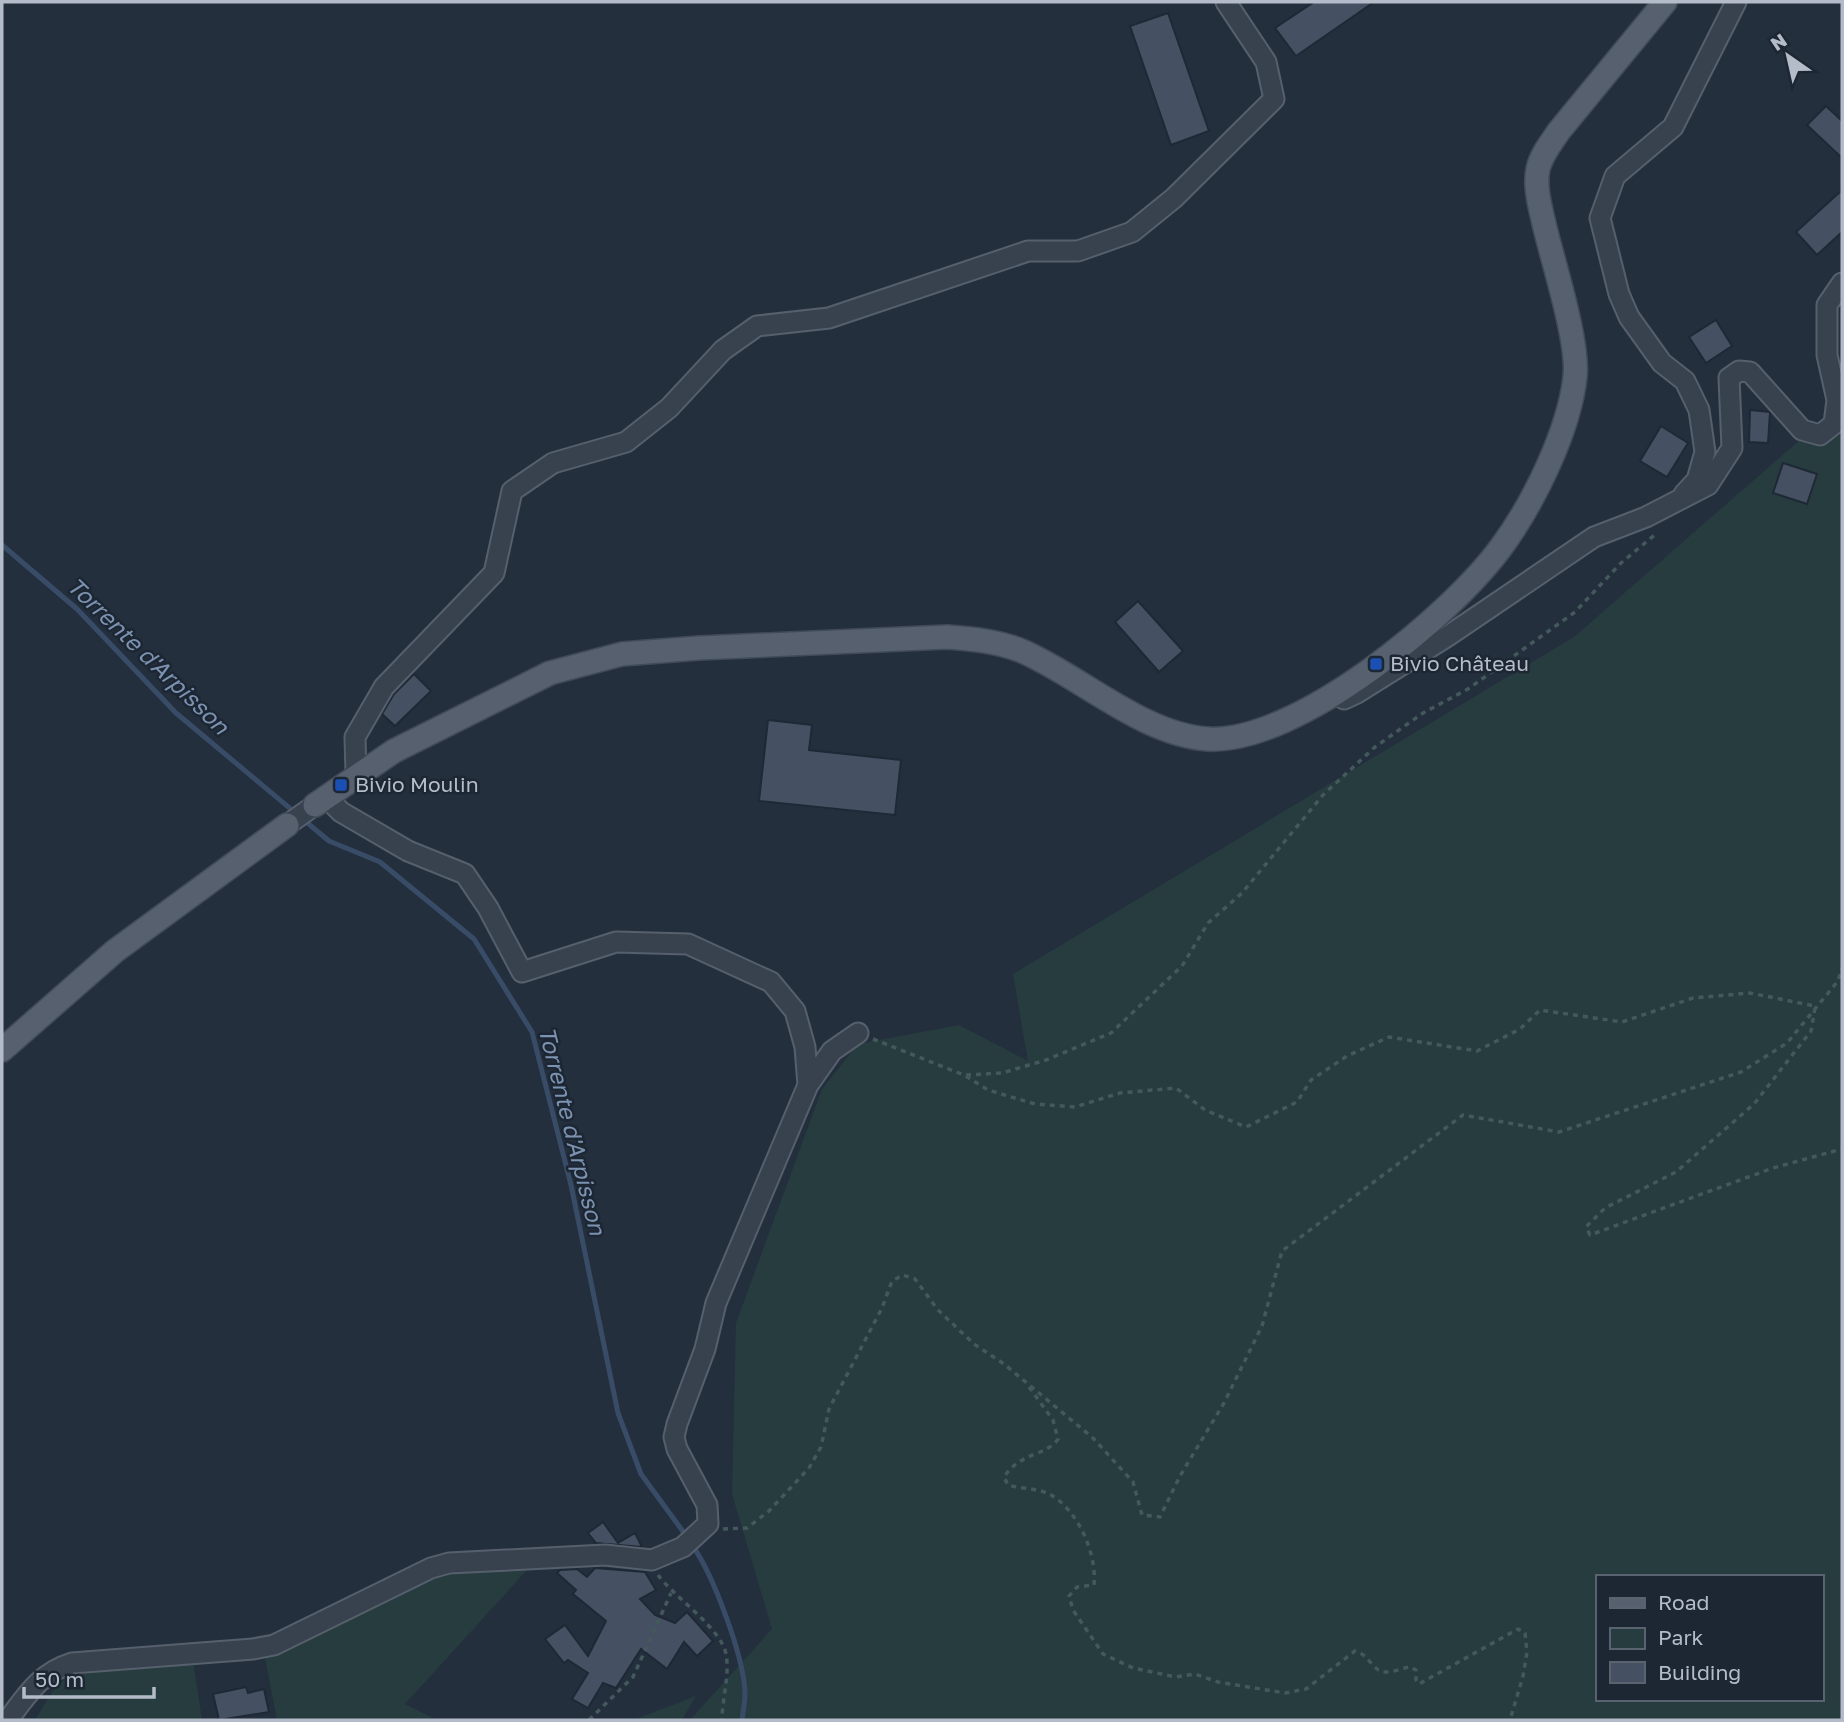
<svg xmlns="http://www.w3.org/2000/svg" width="1844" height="1722" viewBox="0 0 1844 1722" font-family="'Golos Text',sans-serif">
  <rect width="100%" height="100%" fill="#242f3e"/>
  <path fill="#263c3f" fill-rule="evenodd" d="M1842,403V1720H690L772,1629L732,1494L736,1323L822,1089L858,1044L959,1025L1028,1061L1013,974L1574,637ZM1597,1577H1821V1699H1597Z
    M527,1570L405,1704L437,1720H277L265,1658L445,1574Z
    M193,1661L202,1720H35L55,1687L76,1671Z
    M696,1696L682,1720H633Z"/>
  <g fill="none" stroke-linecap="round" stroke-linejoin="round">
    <path stroke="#394c67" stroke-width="5" d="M2,545L77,609L176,713L329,841L380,862L474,939L532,1032L571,1185L618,1413L641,1474L687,1537
      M692,1545C713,1574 744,1657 745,1693C745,1702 743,1712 742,1720"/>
  </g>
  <path fill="#455162" stroke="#1f2835" stroke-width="2" d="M1314,2H1374L1296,56L1275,28Z
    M1168,13L1209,131L1171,145L1130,26Z
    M1826,106L1842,121V158L1807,125Z
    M1842,190V232L1817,255L1796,232Z
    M1716,320L1732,346L1706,363L1689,337Z
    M1750,410L1770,412L1768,443L1749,442Z
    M1661,426L1688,443L1667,477L1640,461Z
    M1783,463L1817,474L1807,504L1773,493Z
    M1138,601L1183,651L1159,672L1115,622Z
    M414,674L431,691L395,726L382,714L394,694Z
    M768,720L812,725L809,750L901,760L895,815L759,801Z
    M603,1522L618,1543L635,1533L642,1547L596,1543L588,1533Z
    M595,1568L645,1572L656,1590L640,1599L655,1615L675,1623L687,1612L713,1641L697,1656L684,1642L667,1669L641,1649L616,1688L603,1683L588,1708L572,1699L588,1673L568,1660L564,1663L545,1639L565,1625L588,1656L606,1621L573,1594L576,1590L557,1573L560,1570L577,1569L587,1577Z
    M246,1687L248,1693L264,1689L269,1712L219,1720L213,1694Z"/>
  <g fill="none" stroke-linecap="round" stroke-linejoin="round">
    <defs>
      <path id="minor" d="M1684,494L1697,480L1705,452L1699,410L1685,381L1662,363L1629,317L1619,294L1600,218L1615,176L1673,127L1736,2
        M1335,693L1344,699L1357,693L1448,636L1594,537L1646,517L1708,485L1732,448L1729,378L1739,371L1750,372L1802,430L1820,435L1834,424L1837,400L1827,355V305L1842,283
        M356,775L355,737L384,687L494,573L512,491L553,463L626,442L669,408L723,350L757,326L829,318L1028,251H1078L1132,232L1174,198L1274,99L1266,62L1226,2
        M326,797L341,812L408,851L465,874L488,908L522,972L616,942L688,944L771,982L795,1011L805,1047L808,1085
        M287,825L315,805
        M8,1720C27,1695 40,1673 72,1663L253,1649L274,1645L431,1568L449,1563L605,1555L652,1560L683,1547L708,1524L707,1505L677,1449L674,1437L677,1424L705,1349L716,1303L808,1085L832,1051L858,1033"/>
      <path id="major" d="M315,805L394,751L550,673L622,654L699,648L947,637C972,639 998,641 1022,651C1080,676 1143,735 1208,739C1297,744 1452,615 1502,546C1534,502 1569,431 1575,377C1579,343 1554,265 1545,228C1541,210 1534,187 1538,169C1541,155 1551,143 1559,131L1665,2
        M2,1050L115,951L287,825"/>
    </defs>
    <use href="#minor" stroke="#565f6c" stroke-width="23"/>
    <use href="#major" stroke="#414a57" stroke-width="26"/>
    <path stroke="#44595c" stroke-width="3.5" stroke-dasharray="5 5" stroke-linecap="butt" d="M1815,1008L1811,1031L1754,1104L1676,1172L1605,1208L1586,1227L1590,1235L1773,1168L1842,1149
      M873,1039L964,1075L988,1090L1035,1104L1075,1107L1120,1093L1176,1088L1205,1110L1246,1127L1297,1102L1311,1080L1347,1056L1389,1037L1477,1051L1520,1029L1540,1010L1622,1022L1693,998L1750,993L1815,1006
      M966,1075L1002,1073L1046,1060L1111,1033L1182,966L1208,923L1242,893L1323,795L1375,747L1423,713L1468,689L1575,612L1621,563L1657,533
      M1029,1387L1053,1420L1058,1439C1047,1456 1020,1452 1004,1477L1008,1485C1021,1489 1039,1488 1051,1495C1078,1511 1097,1553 1094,1585L1077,1587L1069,1596L1073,1610L1103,1654L1133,1668L1176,1677L1195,1674L1218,1682L1285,1693L1306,1689L1355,1651C1370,1654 1372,1673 1387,1672C1394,1672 1403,1668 1410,1667L1416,1670V1680L1419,1684L1518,1629L1525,1633L1527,1652L1523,1676L1510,1720
      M723,1529L747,1528L769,1511L809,1468L821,1447L829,1409L882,1308L892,1281L903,1275L915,1279L938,1310L974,1344L1004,1364L1093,1438L1133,1482L1142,1515L1160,1517L1180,1476L1224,1403L1262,1326L1282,1251L1463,1115L1559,1132L1741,1072L1787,1043L1838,981L1842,968
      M658,1575C675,1598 721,1628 726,1654C730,1675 722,1699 722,1720
      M589,1720L633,1677L671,1593"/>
    <use href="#minor" stroke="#38414e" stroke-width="19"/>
    <use href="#major" stroke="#56606e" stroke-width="23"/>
  </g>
  <g fill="#1a4fb4" stroke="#1d2633" stroke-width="2.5">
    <rect x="1369" y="657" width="14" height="14" rx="3.5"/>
    <rect x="334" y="778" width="14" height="14" rx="3.5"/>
  </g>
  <g text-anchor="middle" stroke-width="5" stroke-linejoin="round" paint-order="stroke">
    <g font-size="21" fill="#b4bcc9" stroke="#1d2633" text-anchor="start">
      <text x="1390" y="671">Bivio Château</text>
      <text x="355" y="792">Bivio Moulin</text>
    </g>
    <g font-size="23" font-style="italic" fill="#7c92b1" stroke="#1d2633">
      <text transform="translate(148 656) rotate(44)" y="8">Torrente d'Arpisson</text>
      <text transform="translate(572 1131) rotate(76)" y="8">Torrente d'Arpisson</text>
    </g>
  </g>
  <rect width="1844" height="1722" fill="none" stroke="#b4bcc9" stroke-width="7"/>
  <rect x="1596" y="1575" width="228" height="126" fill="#1d2633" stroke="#59626f" stroke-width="2"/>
  <rect x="1610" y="1598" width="35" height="10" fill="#56606e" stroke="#59626f" stroke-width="2"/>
  <text x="1658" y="1610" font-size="21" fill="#b4bcc9">Road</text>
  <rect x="1610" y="1628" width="35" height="21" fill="#263c3f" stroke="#59626f" stroke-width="2"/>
  <text x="1658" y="1645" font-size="21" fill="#b4bcc9">Park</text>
  <rect x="1610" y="1662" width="35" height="21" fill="#455162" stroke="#59626f" stroke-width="2"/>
  <text x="1658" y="1680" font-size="21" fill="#b4bcc9">Building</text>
  <g transform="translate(1788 56) rotate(326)" stroke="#1d2633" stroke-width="5" paint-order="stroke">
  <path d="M0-5L12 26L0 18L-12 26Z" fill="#b4bcc9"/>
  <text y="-10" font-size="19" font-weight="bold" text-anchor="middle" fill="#b4bcc9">N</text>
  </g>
  <path d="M24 1687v10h130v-10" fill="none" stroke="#b4bcc9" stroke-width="3.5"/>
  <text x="35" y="1687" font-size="21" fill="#b4bcc9" stroke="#1d2633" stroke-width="5" paint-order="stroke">50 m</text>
</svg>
